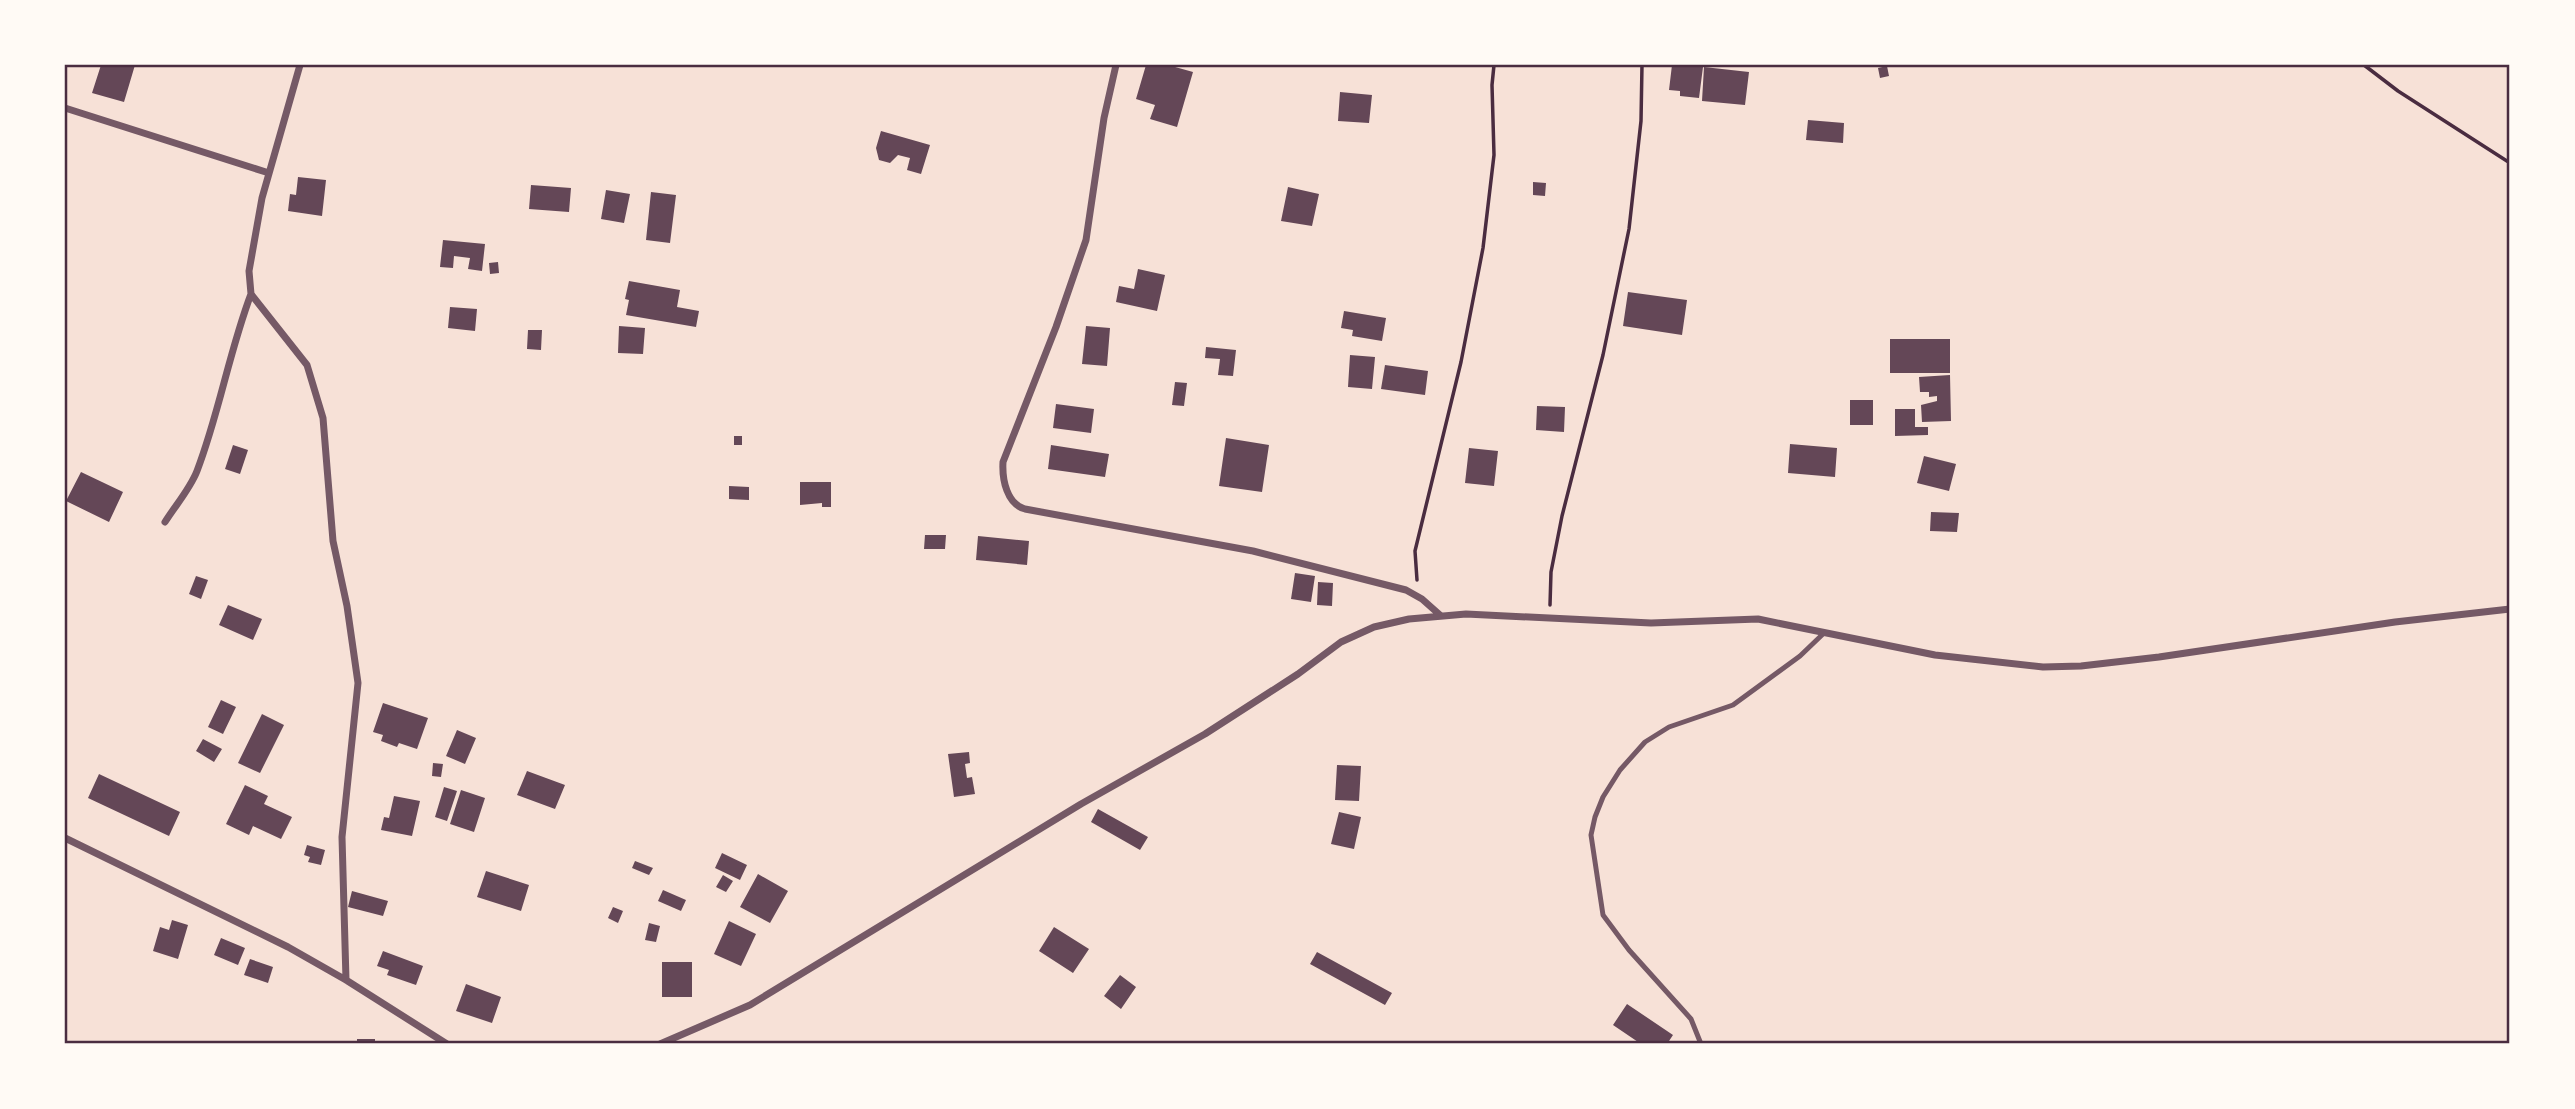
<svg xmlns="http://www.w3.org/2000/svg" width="2575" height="1109" viewBox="0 0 2575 1109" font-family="Manrope,sans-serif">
  <rect width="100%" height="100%" fill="#f7e1d7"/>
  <path fill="#644757" d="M101,65H135L124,102L92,93Z
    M1146,65H1168L1193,72L1177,127L1150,119L1155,105L1136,99Z
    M1672,65L1703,67L1699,98L1680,96V91L1669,90Z
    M1887,66L1889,76L1880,78L1878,68Z
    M1704,67L1749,72L1745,105L1702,101Z
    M1340,92L1372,95L1369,123L1338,121Z
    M1808,120L1844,123L1843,143L1806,140Z
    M881,131L930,145L921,174L907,170L910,158L898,155L890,163L879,160L876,148Z
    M298,177L326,180L322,216L288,211L290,194L296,195Z
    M1533,182L1546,183L1545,196L1533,195Z
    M531,185L571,188L569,212L529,209Z
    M1288,187L1319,194L1312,226L1281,221Z
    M606,190L630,194L624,223L601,219Z
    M651,192L676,195L670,243L646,240Z
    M443,240L485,244L482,271L468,269L470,258L454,256L453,268L440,267Z
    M498,262L499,273L490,274L489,263Z
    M1138,269L1165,275L1157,311L1116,302L1119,286L1134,289Z
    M629,281L680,290L677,307L699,311L696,327L626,315L629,300L625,299Z
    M1628,292L1687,300L1682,335L1623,326Z
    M450,307L477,309L475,331L448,328Z
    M1344,311L1386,318L1382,341L1352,336L1353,330L1341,328Z
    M619,326L645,328L643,354L618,353Z
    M1086,326L1110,328L1107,366L1082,364Z
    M528,330H542L541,350L527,349Z
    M1890,339H1950V373H1890Z
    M1206,347L1236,350L1233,376L1218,375L1220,359L1205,358Z
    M1350,355L1375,357L1372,389L1348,387Z
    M1385,365L1428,371L1425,395L1381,389Z
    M1950,375L1951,421L1922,422L1921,405L1937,401V396L1929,397V392H1920L1919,377Z
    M1175,382L1187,383L1184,406L1172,405Z
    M1850,400H1873V425H1850Z
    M1056,404L1094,409L1091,433L1053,428Z
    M1537,406L1565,407L1564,432L1536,430Z
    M1895,409H1915V427H1928V435L1895,436Z
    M734,436H742V445H734Z
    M1226,438L1269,445L1262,492L1219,486Z
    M1790,444L1837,448L1835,477L1788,473Z
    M233,445L248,450L240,474L225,469Z
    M1051,445L1109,454L1105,477L1048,469Z
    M1469,448L1498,451L1494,486L1465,483Z
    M1924,456L1956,464L1949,491L1917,483Z
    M81,472L123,492L109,522L66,501Z
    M800,482H831V507H822V503L800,505Z
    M729,486L749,487V500L729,499Z
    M1931,512L1959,513L1957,532L1930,531Z
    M925,535H946L945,549H924Z
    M978,536L1029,541L1027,565L976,560Z
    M1295,573L1315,576L1311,602L1291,599Z
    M196,576L208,580L201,599L189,594Z
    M1318,582L1333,583L1332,606L1317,605Z
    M228,605L262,619L253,640L219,625Z
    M221,700L236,707L223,734L208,727Z
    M383,703L428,718L417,749L399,743L397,747L381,741L383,735L373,732Z
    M262,714L284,725L260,773L238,763Z
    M457,730L476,738L465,764L446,756Z
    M203,739L222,749L214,762L196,751Z
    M969,752L970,763L965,764L967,778L972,777L975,794L954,797L948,754Z
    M433,763L443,764L441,777L432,776Z
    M1337,765L1361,766L1359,801L1335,800Z
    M527,771L565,785L555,809L517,795Z
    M99,774L180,812L169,836L88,798Z
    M245,785L268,796L264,804L292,817L281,839L253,826L249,835L226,824Z
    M444,787L457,791L447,821L435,817Z
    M461,790L485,798L474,832L450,824Z
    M394,796L420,801L412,836L381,830L384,817L389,818Z
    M1098,809L1148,837L1140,850L1091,822Z
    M1339,812L1361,817L1354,849L1331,844Z
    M307,845L325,850L321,865L308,862L310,857L304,855Z
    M722,853L747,865L740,880L715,868Z
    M635,861L653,868L649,875L632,868Z
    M486,871L529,885L521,911L477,897Z
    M758,874L788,891L770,923L740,907Z
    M723,875L733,881L726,892L716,887Z
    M663,890L686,900L681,911L658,901Z
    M352,891L388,901L383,916L348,907Z
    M613,907L623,911L618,923L608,918Z
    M172,920L188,925L178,959L153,951L160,927L169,930Z
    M729,921L756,934L741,966L714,954Z
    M649,923L660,926L656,942L645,940Z
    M1054,927L1089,949L1073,973L1039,951Z
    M221,938L245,948L238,965L214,955Z
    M383,951L423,966L416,985L387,975L389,970L377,966Z
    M1317,952L1392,993L1385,1005L1310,964Z
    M250,959L273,967L268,983L244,975Z
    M662,962H692V997H662Z
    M1120,975L1136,987L1121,1009L1104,996Z
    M466,984L501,997L492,1023L456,1011Z
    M1627,1004L1673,1035L1667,1044H1641L1613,1025Z
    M357,1039H375V1044H357Z"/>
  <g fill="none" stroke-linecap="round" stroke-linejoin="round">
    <path stroke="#4a2c40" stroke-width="3.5" d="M2364,65L2398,91L2510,163
      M1417,580L1415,551L1461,362L1483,248L1494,155L1492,85L1494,65
      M1550,605L1551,572L1562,516L1603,355L1629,229L1641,121L1642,65"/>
    <path stroke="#755966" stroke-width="5" d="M1701,1044L1691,1019L1629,950L1603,915L1591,835L1595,817L1603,797L1620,770L1645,742L1669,727L1733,705L1800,656L1824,633"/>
    <path stroke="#755966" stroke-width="7" d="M300,65L262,198L249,271L251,294L307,365L323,418L333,541L347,606L358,683L342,837L346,980
      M1116,65L1104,118L1086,240L1056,327L1003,462C1002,480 1007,504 1025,509L1253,551L1406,590L1422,599L1440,615
      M65,108L269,173
      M165,522C175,506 190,489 197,471C219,414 229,352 251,294
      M65,838L288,947L346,980L447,1044
      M660,1044L750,1005L1081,804L1205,734L1298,674L1341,642L1374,627L1409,619L1466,614L1651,623L1758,619L1935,655L2043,667L2081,666L2159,657L2395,622L2510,609"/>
  </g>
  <rect width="2575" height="1109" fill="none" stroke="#fffaf5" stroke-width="133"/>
  <rect x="66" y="66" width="2442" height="976" fill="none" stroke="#4a2c40" stroke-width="2.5"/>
</svg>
